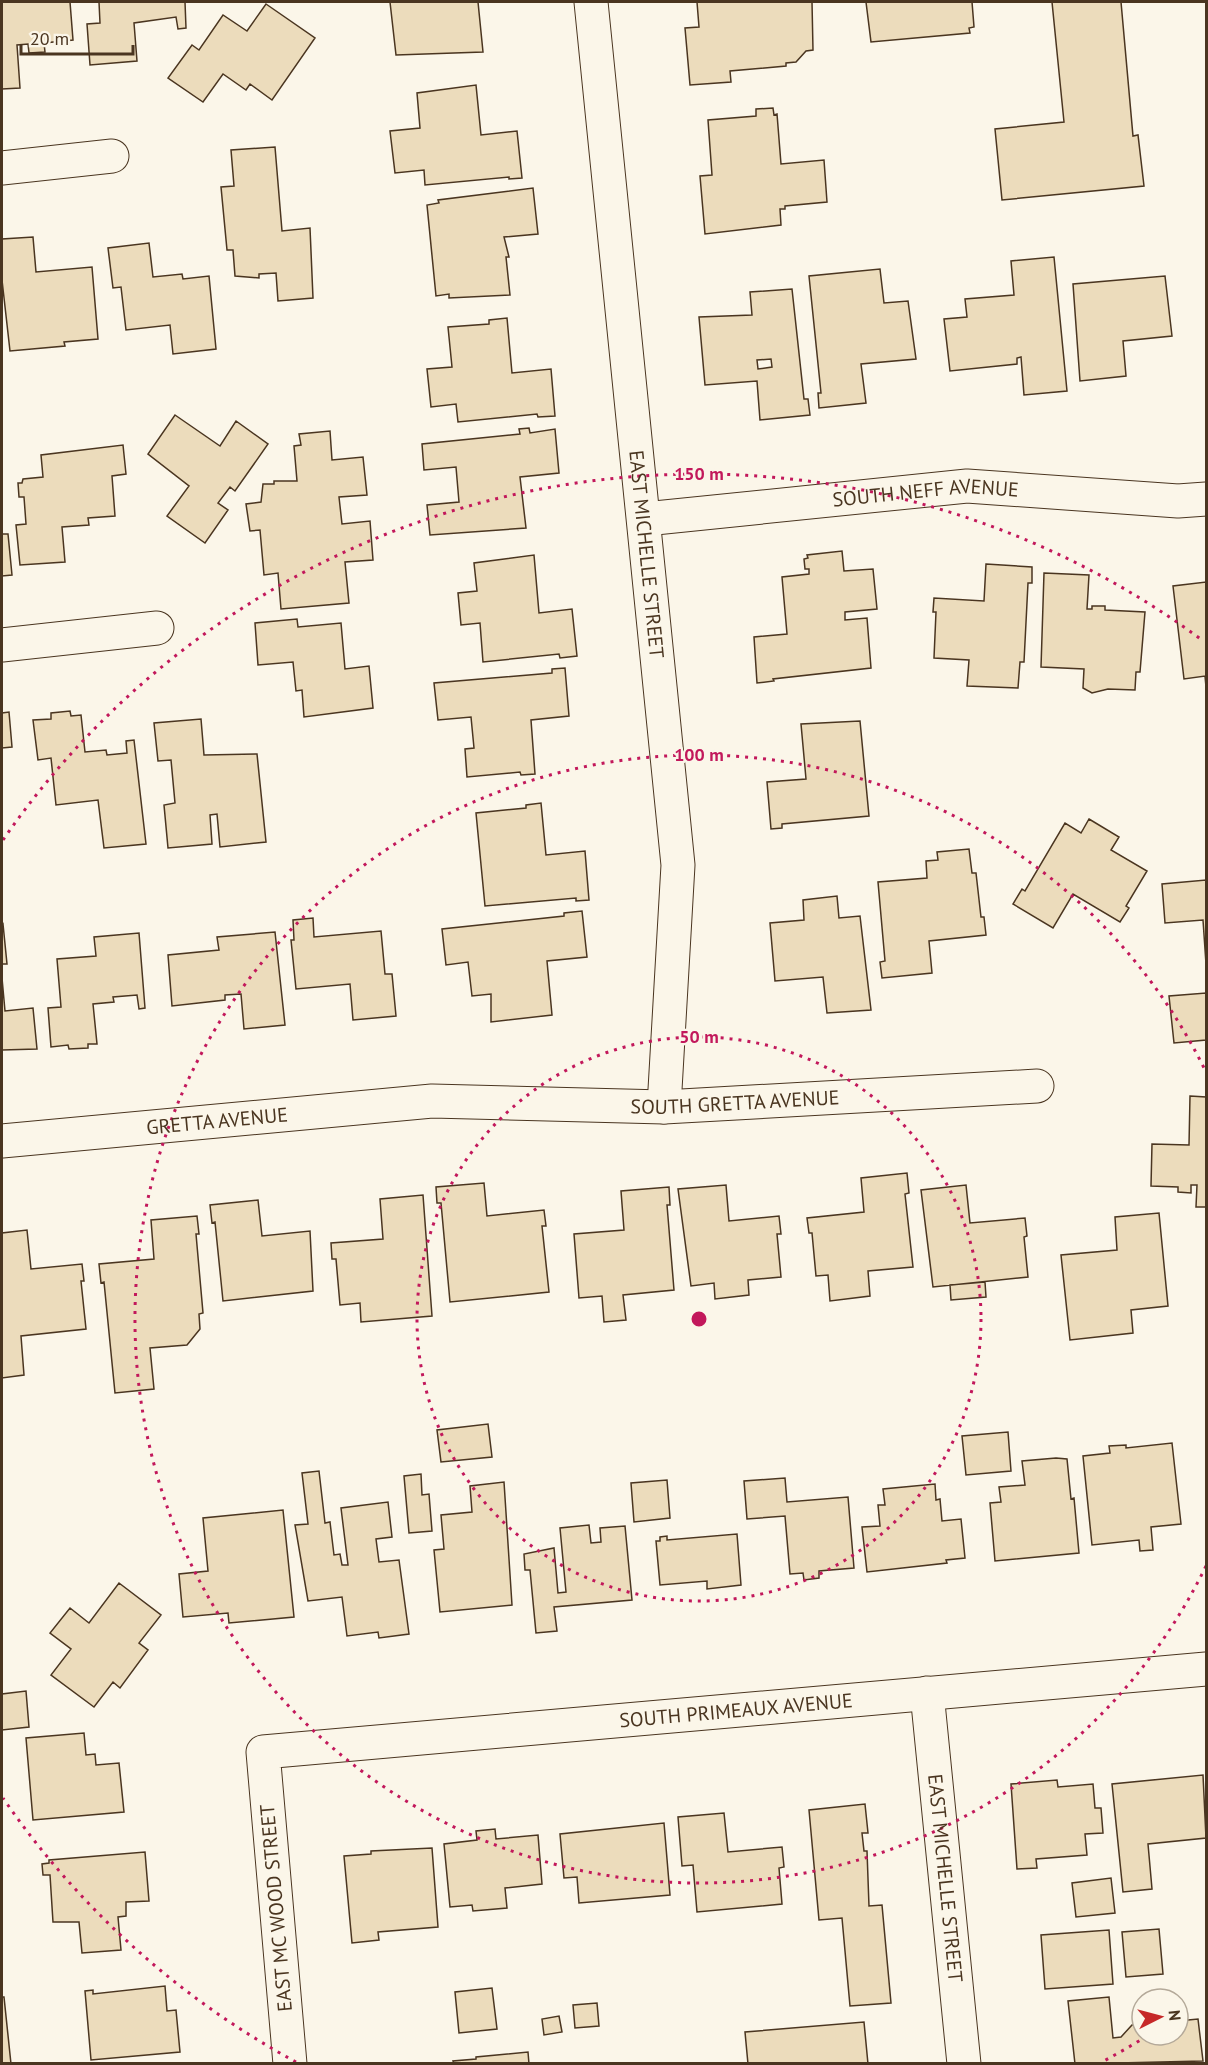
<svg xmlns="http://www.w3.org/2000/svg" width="1208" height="2065" viewBox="0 0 1208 2065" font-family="'PT Sans',sans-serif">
  <rect width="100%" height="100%" fill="#fbf6e9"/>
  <path fill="#ecdcbc" stroke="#4a3520" stroke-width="1.5" fill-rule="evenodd" d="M2,2H70L73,40L44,43L45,52L29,53L28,44L17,45L20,88L2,89Z
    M99,2H185L186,28L178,29L176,17L134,23L137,61L90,65L87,24L100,23Z
    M390,2H478L483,52L396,55Z
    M697,2H812L813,50L806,51L796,62L786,63V66L730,71L731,82L690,85L685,28L699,27Z
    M866,2H972L974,27L969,28L970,33L871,42Z
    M1052,2H1121L1133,136L1138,135L1144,186L1002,200L995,129L1064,122Z
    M266,4L315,38L272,100L250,84L246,90L223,74L203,102L168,78L192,45L199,50L223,15L247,31Z
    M476,85L481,135L517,131L522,178L509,179V177L425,185L424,170L395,173L390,131L420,128L417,93Z
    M773,108L774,115L777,114L781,164L824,160L827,202L785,206V209H780L781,225L705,234L700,176L712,175L708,120L756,116V109Z
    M275,147L282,231L310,228L313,298L278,301L276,273L259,274V278L235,276L233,250H227L221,187L234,186L231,150Z
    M533,188L538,234L504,237L509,257H506L510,295L449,298V294L436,296L427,205L439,203L438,200Z
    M33,237L36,272L92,267L98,339L64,342L65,346L10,351L2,280V239Z
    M149,243L153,277L182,274L183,279L209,276L216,349L173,354L170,325L126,330L121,287L113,288L108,248Z
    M1054,257L1067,391L1024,395L1021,357L1017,358V364L950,371L944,319L967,317L965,299L1014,295L1011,261Z
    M880,269L884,303L908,301L916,359L861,364L866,403L819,408L818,393H821L809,276Z
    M1165,276L1172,336L1123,341L1126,376L1080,381L1073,284Z
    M792,289L804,399H808L810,415L760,420L757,381L705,385L699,317L752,315L750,292ZM771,359L772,367L758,369L757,360Z
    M507,318L512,373L551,369L555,416L538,417L537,414L458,422L456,404L431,407L427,369L452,367L448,327L489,324V320Z
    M175,415L220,446L236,421L268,444L235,491L230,487L218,503L228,510L205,543L167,516L189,486L148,454Z
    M529,428L530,433L555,429L559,473L520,477L526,528L430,535L427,505L459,502L456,467L424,470L422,444L520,434L519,429Z
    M330,431L332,460L363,457L367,495L339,497L342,524L370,521L373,560L345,562L349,603L281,609L278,573L264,575L260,530L250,531L246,504L261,502L263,484H274V481H297L294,446L301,445L299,434Z
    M123,445L126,474L112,476L115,516L88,518L89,525L62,527L65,562L20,565L16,525L26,524L24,497H19L18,483H22L23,479L43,477L41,455Z
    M2,534H8L12,575L2,576Z
    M842,551L844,571L873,569L877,609L845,612V620L867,618L871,668L773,679L774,681L757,683L754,637L787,634L782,577L809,574V569H805L804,559L808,558L807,555Z
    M534,555L539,613L572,609L577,656L560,658L559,654L483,662L480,623L461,625L458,593L477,591L474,563Z
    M986,564L1032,567V583H1028L1024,662H1020L1018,688L967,686L969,660L934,658L936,612H933L934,598L984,601Z
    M1044,573L1089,575L1087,609H1092V606H1105V610L1145,612L1140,672H1136L1135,690L1108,689L1092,693L1083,688L1084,669L1041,667Z
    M1206,582V687L1205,676L1184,679L1173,586Z
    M297,619L298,627L341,623L345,669L369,666L373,708L304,717L302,690L296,691L293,662L258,665L255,623Z
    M565,668L569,716L531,720L535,774L521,775L520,772L467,777L465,749L474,748L471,717L438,720L434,683L552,673V669Z
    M70,711L71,716L81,715L85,752L106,750L107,755L127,753L126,741L134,740L146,844L104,848L98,800L56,805L51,758L38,760L33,720L51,719V713Z
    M9,712L12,747L2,748V713Z
    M201,719L204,755L257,754L266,842L220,847L217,814L210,815L212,844L168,848L164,805L175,803L171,760L158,761L154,723Z
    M860,721L869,816L782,824V828L771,829L767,782L806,779L801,724Z
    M541,803L546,855L585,851L589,900L576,901V898L485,906L476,813L526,808V805Z
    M1089,819L1119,837L1111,850L1147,871L1126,906L1129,908L1120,922L1073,894L1053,928L1013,904L1022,889L1025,891L1065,823L1081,833Z
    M969,849L972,873H976L981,917H984L986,935L929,941L932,973L882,978L880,962L885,961L878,882L927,878L926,861L938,860L937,852Z
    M1206,880V964L1203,920L1165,923L1162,884Z
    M837,896L839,918L860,916L871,1010L827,1013L823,977L775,981L770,923L804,920L803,900Z
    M582,911L587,957L547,961L552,1015L491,1022V994L472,996L468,962L446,965L442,929L564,916V913Z
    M313,918L314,937L381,931L385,974H392L396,1016L353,1020L350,984L296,989L291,940H294L293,920Z
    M3,924L7,964H2V925Z
    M275,932L285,1025L244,1029L241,994L225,995V1000L172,1006L168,955L219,950L217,937Z
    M139,933L145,1008L139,1009L137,995L113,997L114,1002L93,1004L97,1044H88V1048L69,1049L68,1045L51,1047L48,1008L61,1007L57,959L96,956L94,937Z
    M2,978L5,1011L33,1008L37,1049L2,1050Z
    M1206,993V1040L1174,1043L1169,996Z
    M1190,1096L1206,1097V1207H1196L1197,1185H1191V1193L1178,1192V1187L1151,1186L1152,1144L1189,1145Z
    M907,1173L909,1193L905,1194L913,1267L868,1271L870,1296L830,1301L828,1275L816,1276L812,1233H809L807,1218L864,1212L861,1178Z
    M484,1183L487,1216L544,1210L546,1226H542L549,1292L450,1302L441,1203H437L436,1187Z
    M726,1185L729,1221L779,1216L781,1234H777L781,1277L748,1280L749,1295L715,1299L714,1283L691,1286L678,1189Z
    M966,1185L970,1223L1025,1218L1027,1236L1024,1237L1028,1277L933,1287L921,1190Z
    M669,1187L670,1205H667L674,1290L623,1295L626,1320L604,1322L602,1296L579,1298L574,1234L624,1230L621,1191Z
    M423,1195L432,1316L361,1322L360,1303L340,1305L336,1259H332L331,1243L383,1239L380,1199Z
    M258,1200L262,1236L310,1231L313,1291L223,1301L215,1222L212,1223L210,1205Z
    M1159,1213L1168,1306L1131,1310L1133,1333L1070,1340L1061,1255L1117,1250L1115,1217Z
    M197,1216L199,1234H196L203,1313L199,1314L200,1329L187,1345L150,1348L154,1389L115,1393L104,1282L101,1283L99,1264L154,1259L151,1220Z
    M27,1230L31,1269L82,1264L84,1281H81L86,1329L21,1336L24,1375L2,1378V1233Z
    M985,1282L986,1297L951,1300L950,1285Z
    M488,1424L492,1457L441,1462L437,1430Z
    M1008,1432L1011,1471L966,1475L962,1436Z
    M1172,1443L1181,1524L1151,1527L1153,1550L1140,1551L1139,1540L1092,1545L1083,1456L1110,1453L1109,1446L1126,1445V1448Z
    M1056,1458L1067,1459L1071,1499L1074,1498L1079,1553L995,1561L990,1503L1001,1502L999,1487L1025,1485L1022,1461Z
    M319,1471L325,1523L330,1522L334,1555L340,1554L342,1565H348L341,1508L388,1502L392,1537L376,1539L379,1562L399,1560L409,1634L379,1638L378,1632L347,1636L342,1597L308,1601L295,1525L308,1524L302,1473Z
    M421,1474L422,1495L429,1494L432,1531L409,1533L404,1476Z
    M785,1478L787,1502L848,1497L854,1568L819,1571V1578L804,1580L803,1573L790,1574L785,1516L747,1519L744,1481Z
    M667,1480L670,1518L634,1522L631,1483Z
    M504,1482L512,1605L440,1612L434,1550L444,1549L441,1515L472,1512L470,1486Z
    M935,1484L936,1500L940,1499L942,1521L961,1519L965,1558L946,1560L947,1563L867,1572L862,1527L880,1526L878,1505H885L883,1489Z
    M283,1510L294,1617L229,1623L228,1613L183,1617L179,1574L208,1571L203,1518Z
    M589,1525L591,1543L601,1542L600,1528L625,1526L632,1600L554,1607L557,1631L536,1633L530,1570H525L524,1554L554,1548L558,1593L566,1592L560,1528Z
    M737,1534L741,1585L707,1589V1581L660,1585L656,1541H660V1537L667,1536V1540Z
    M119,1583L161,1615L139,1643L148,1650L120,1688L113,1682L94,1707L51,1675L71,1649L50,1633L70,1608L89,1623Z
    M26,1691L29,1727L2,1730V1694Z
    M84,1733L86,1755L95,1754L96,1765L119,1763L124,1812L33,1820L26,1738Z
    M1203,1775L1206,1838L1148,1844L1152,1889L1123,1892L1112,1784Z
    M1057,1780L1058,1787L1093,1784L1095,1808H1101L1103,1833L1085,1834L1087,1855L1036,1859L1037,1868L1017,1869L1011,1784Z
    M865,1804L868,1833H862L864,1851H867L869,1906L882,1905L891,2003L850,2006L842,1918L819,1920L809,1810Z
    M724,1813L728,1852L782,1847L784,1867L779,1868L782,1904L697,1912L693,1865L682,1866L678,1817Z
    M664,1823L670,1895L579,1903L577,1877L564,1878L560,1834Z
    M495,1829L496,1839L538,1835L542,1884L505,1888L507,1908L473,1911L472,1905L450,1907L444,1844L477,1840L476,1831Z
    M432,1848L438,1927L378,1932L379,1940L352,1943L344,1856L371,1854V1851Z
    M145,1852L149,1901L126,1902V1916L118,1917L121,1950L82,1953L79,1922H53L50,1875H43L42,1864L49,1863V1860Z
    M1111,1878L1115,1913L1076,1917L1072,1883Z
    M1159,1929L1163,1974L1126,1977L1122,1932Z
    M1109,1930L1113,1984L1045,1989L1041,1935Z
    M165,1986L167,2011L176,2010L180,2052L91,2060L85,1991L93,1990V1994Z
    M492,1988L497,2029L459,2033L455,1992Z
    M2,1997H4L11,2064H2Z
    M1109,1997L1113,2038L1121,2037L1132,2025L1142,2024V2035H1178V2021L1198,2019L1203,2061L1075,2064L1068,2001Z
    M597,2003L599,2026L575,2028L573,2005Z
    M559,2016L562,2032L544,2035L542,2019Z
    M864,2022L868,2064H748L745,2032Z
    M528,2052L529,2064H454L453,2061L476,2059V2057Z"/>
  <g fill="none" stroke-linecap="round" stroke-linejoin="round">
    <defs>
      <g id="minor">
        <path id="s1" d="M591,2L678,865L664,1107"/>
        <path d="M2,168L112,156"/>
        <path id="s2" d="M645,519L967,486L1178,501L1206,499"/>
        <path d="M2,645L157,628"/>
        <path id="s3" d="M2,1141L432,1101L664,1107L1037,1086"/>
        <path id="s4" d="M927,1693L964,2064"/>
        <path id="s5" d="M290,2064L263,1752L1206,1669"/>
      </g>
    </defs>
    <use href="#minor" stroke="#4a3520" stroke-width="35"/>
    <use href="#minor" stroke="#fbf6e9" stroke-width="33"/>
  </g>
  <g fill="none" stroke="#c2185b" stroke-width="3" stroke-dasharray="3 6">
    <circle cx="699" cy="1319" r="282"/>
    <path d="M1206 1566A564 564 0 1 1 1206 1072"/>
    <path d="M1147 2036A845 845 0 0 1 1102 2062M296 2062A845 845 0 0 1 3 1798M3 840A845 845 0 0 1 1202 640"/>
  </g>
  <g text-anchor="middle" stroke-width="4.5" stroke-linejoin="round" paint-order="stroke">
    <g font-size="20" fill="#4a3520" stroke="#fbf6e9">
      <text dy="7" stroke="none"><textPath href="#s2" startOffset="282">SOUTH NEFF AVENUE</textPath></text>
      <text dy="7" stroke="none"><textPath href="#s1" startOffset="555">EAST MICHELLE STREET</textPath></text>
      <text dy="7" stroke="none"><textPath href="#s3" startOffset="735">SOUTH GRETTA AVENUE</textPath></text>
      <text dy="7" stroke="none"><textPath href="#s3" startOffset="216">GRETTA AVENUE</textPath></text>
      <text dy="7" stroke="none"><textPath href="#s5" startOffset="788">SOUTH PRIMEAUX AVENUE</textPath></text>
      <text dy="7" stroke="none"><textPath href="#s4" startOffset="186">EAST MICHELLE STREET</textPath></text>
      <text transform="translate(276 1908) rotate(-95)" y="7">EAST MC WOOD STREET</text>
    </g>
  </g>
  <circle cx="699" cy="1319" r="9" fill="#c2185b" stroke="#fbf6e9" stroke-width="3"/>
  <g font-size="18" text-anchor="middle" font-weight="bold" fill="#c2185b" stroke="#fbf6e9" stroke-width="4.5" stroke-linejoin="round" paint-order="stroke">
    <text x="699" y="480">150 m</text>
    <text x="699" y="761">100 m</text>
    <text x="699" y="1043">50 m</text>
  </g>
  <rect width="1208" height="2065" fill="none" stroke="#4a3520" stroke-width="6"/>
  <g transform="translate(1160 2017) rotate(84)"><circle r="28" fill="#fbf6e9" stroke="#b4a999" stroke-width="1.5"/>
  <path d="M0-4.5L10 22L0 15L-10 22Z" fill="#c62828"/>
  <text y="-9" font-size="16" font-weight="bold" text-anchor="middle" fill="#4a3520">N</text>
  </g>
  <path d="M21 45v9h112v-9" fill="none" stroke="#4a3520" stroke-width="3"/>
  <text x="30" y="45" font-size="18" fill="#4a3520" stroke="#fbf6e9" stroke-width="4.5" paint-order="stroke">20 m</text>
</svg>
